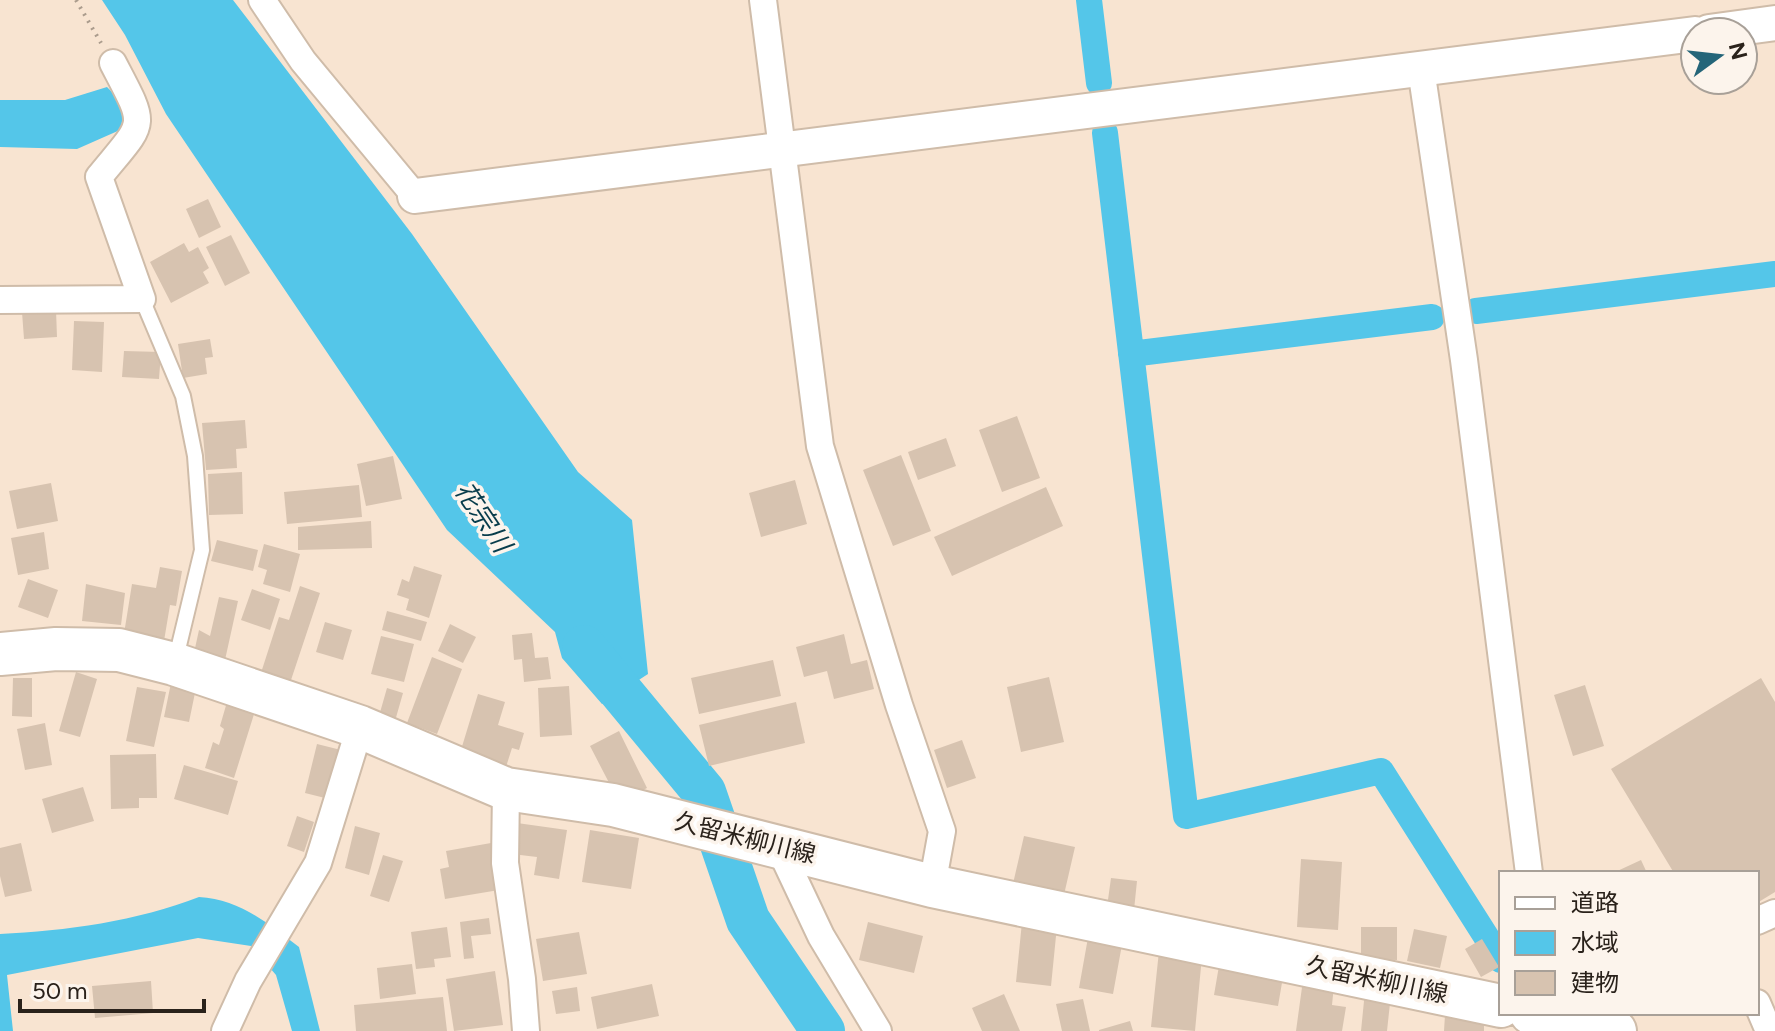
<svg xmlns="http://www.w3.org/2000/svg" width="1775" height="1031" viewBox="0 0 1775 1031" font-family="Figtree,'Noto Sans JP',sans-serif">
  <rect width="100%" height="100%" fill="#f8e4d1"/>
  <path fill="#54c6e9" d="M102,0H233L412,234L578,472L632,520L648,674L602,704L562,658L555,632L447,530L166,114L125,35Z
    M107,87C119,98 126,114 120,130L77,149L0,147V100H65Z
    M199,897C239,899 268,923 299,947L320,1031H292L276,975L251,946L198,938L7,975L13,1031H0V934C65,931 138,921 199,897Z"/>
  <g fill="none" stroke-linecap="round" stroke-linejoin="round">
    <path stroke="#54c6e9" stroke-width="26" d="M1089,0L1099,83
      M1105,133L1186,816L1381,771L1501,960
      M1476,311L1775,274
      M1131,354L1432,317"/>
    <path stroke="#54c6e9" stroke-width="44" d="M584,647L704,792L748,920L823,1031"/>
  </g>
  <path fill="#d7c3b0" d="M208,199L221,227L199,238L186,209Z
    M231,235L250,273L225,286L206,247Z
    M184,243L189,252L198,247L209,268L203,272L209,283L171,303L150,262Z
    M56,310L57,337L24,339L22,312Z
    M74,321L104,322L102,372L72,370Z
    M210,339L213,357L205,358L207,374L183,378L178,344Z
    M124,351L161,352L159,379L122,377Z
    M1017,416L1040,478L1002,492L979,430Z
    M245,420L247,448L236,449L237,468L206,470L202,423Z
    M946,438L956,466L918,480L908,452Z
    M901,455L931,531L893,546L863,470Z
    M393,456L402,499L366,506L357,464Z
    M242,472L243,514L209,515L208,474Z
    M795,480L807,524L761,537L749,493Z
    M51,483L58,521L17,529L9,491Z
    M359,485L362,517L287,524L284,492Z
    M1046,487L1063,526L952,576L934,537Z
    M371,521L372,548L298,550V527Z
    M44,532L49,569L18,575L11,538Z
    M217,540L258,550L253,571L211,561Z
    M264,544L300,554L290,592L263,584L267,570L258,567Z
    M414,566L442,575L429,618L406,610L409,599L397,595L402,579L409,582Z
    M160,567L182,571L176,606L170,605L163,647L123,640L132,584L156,588Z
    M28,579L58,590L48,618L18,607Z
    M86,584L125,593L121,625L82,621Z
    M300,586L320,593L288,689L259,679L279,617L289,620Z
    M252,589L280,599L270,630L241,620Z
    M219,597L238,601L223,669L192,662L199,630L210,636Z
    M387,611L427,622L421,641L382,630Z
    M325,622L352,630L343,660L316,652Z
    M450,624L476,637L463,663L438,651Z
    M532,633L535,658L548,657L551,679L524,682L522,659L514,660L512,635Z
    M844,634L851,664L867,660L874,689L834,699L827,671L804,677L796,647Z
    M381,636L414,644L404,682L371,674Z
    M432,657L462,669L437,734L407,723Z
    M773,660L781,696L699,714L691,678Z
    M76,672L97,679L80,737L59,731Z
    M1049,677L1064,742L1021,752L1007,687Z
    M13,678H32V717L12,716Z
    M1761,678L1775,702V892L1757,903V873H1674L1611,769Z
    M171,683L196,688L189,722L164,717Z
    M1585,685L1604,746L1573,756L1554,695Z
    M569,686L572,735L540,737L538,688Z
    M137,687L166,692L154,747L126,741Z
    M387,688L403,693L395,721L379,716Z
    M478,694L505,702L498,725L524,733L519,750L512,748L505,770L457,763Z
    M227,702L255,711L234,778L205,768L213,742L219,745L224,729L220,726Z
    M796,702L805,743L709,766L699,725Z
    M45,723L52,765L25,770L17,729Z
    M619,731L647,788L619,802L590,746Z
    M962,740L976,778L947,788L934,750Z
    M317,744L341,750L329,799L305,793Z
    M156,754L157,798H139V808L111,809L110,755Z
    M184,765L238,781L228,815L174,799Z
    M83,787L94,821L52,833L42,799Z
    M297,816L314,822L304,852L287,846Z
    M517,823L567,830L559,879L534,875L537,857L512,854Z
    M355,826L380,833L369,875L345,868Z
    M590,830L639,838L631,889L582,882Z
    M1024,836L1075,847L1063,899L1012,888Z
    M21,843L32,891L5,897L0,876V848Z
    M491,843L499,890L445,899L440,869L449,867L446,851Z
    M383,855L403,861L389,902L370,896Z
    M1301,859L1342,862L1338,930L1297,927Z
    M1641,860L1647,873H1613Z
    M1111,878L1137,881L1134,910L1107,907Z
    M489,918L491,934L471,936L474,958L464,959L460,922Z
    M868,922L923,936L914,973L859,960Z
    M1022,922L1057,926L1051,986L1016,982Z
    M447,927L451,957L434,959L435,967L416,969L411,932Z
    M1361,927H1397V960L1361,959Z
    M1414,929L1447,936L1440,968L1407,961Z
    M579,932L587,974L543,981L536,939Z
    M1089,932L1123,939L1113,994L1079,988Z
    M1482,939L1499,967L1481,977L1465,949Z
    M1159,951L1202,956L1195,1031L1151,1027Z
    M1220,960L1284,971L1278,1006L1214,995Z
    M412,964L416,994L380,999L377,968Z
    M495,971L503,1025L454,1031L446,979Z
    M1303,980L1334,985L1332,1005L1346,1007L1342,1031H1296Z
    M151,981L153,1013L95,1018L92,986Z
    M652,984L659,1016L597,1029L591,997Z
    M577,987L580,1011L556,1014L552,991Z
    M1365,991L1391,994L1387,1031H1361Z
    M1004,994L1020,1031H982L972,1008Z
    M443,997L447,1031H356L354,1005Z
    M1083,999L1090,1031H1062L1056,1004Z
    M1445,1015L1484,1016V1031H1444Z
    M1130,1021L1133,1031H1099V1030Z"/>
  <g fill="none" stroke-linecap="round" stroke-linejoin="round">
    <defs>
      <path id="service" d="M142,299L183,396L195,456L202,550L175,662"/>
      <path id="minor" d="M262,0L303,61L415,196
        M763,0L820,446L899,705L942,831L932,886
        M1421,69L1464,360L1529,873
        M0,300L142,299L99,177C146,119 148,130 113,63
        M506,789L505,863L522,979L526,1031
        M779,847L821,936L878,1031
        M1757,921L1775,913
        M1757,1003L1769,1031
        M225,1031L248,981L318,863L360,727"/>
      <path id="tertiary" d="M1709,32L1775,23
        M415,196L1695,34"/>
      <path id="primary" d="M0,654L56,649L119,650L174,664L360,727L506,789L613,805L932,886L1501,1006
        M1531,1013L1615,1031"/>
    </defs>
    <use href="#service" stroke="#cfbca9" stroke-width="18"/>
    <use href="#minor" stroke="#cfbca9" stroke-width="30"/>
    <use href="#tertiary" stroke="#cfbca9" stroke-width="38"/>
    <use href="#primary" stroke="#cfbca9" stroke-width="46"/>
    <path stroke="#ab9c8d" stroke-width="4" stroke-dasharray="2 6" stroke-linecap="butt" d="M76,0L101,43"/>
    <use href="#service" stroke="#fff" stroke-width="14"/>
    <use href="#minor" stroke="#fff" stroke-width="26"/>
    <use href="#tertiary" stroke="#fff" stroke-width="34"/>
    <use href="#primary" stroke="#fff" stroke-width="42"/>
  </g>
  <g text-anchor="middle" stroke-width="7" stroke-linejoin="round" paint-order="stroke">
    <g font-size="24" fill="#2a221b" stroke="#fcf4ec">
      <text transform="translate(745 838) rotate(14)" y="8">久留米柳川線</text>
      <text transform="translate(1377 980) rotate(12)" y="8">久留米柳川線</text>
    </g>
    <g font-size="26" font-style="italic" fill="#073c4b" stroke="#fcf4ec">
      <text transform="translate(483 517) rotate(56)" y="9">花宗川</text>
    </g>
  </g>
  <rect x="1499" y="871" width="260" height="144" fill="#fcf4ec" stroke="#a8a098" stroke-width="2"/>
  <rect x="1515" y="897" width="40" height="12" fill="#ffffff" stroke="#a8a098" stroke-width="2"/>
  <text x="1571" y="911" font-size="24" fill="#2a221b">道路</text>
  <rect x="1515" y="931" width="40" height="24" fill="#54c6e9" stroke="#a8a098" stroke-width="2"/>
  <text x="1571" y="951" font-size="24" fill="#2a221b">水域</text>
  <rect x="1515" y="971" width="40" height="24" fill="#d7c3b0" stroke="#a8a098" stroke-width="2"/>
  <text x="1571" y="991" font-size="24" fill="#2a221b">建物</text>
  <g transform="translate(1719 56) rotate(75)"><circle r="38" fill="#fcf4ec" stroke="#a8a098" stroke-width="2"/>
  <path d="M0-6L14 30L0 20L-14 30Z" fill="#246579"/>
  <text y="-12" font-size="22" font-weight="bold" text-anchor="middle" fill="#2a221b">N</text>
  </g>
  <path d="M20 999v12h184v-12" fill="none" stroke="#2a221b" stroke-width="4"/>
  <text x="32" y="999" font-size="24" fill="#2a221b" stroke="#fcf4ec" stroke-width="6" paint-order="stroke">50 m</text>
</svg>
